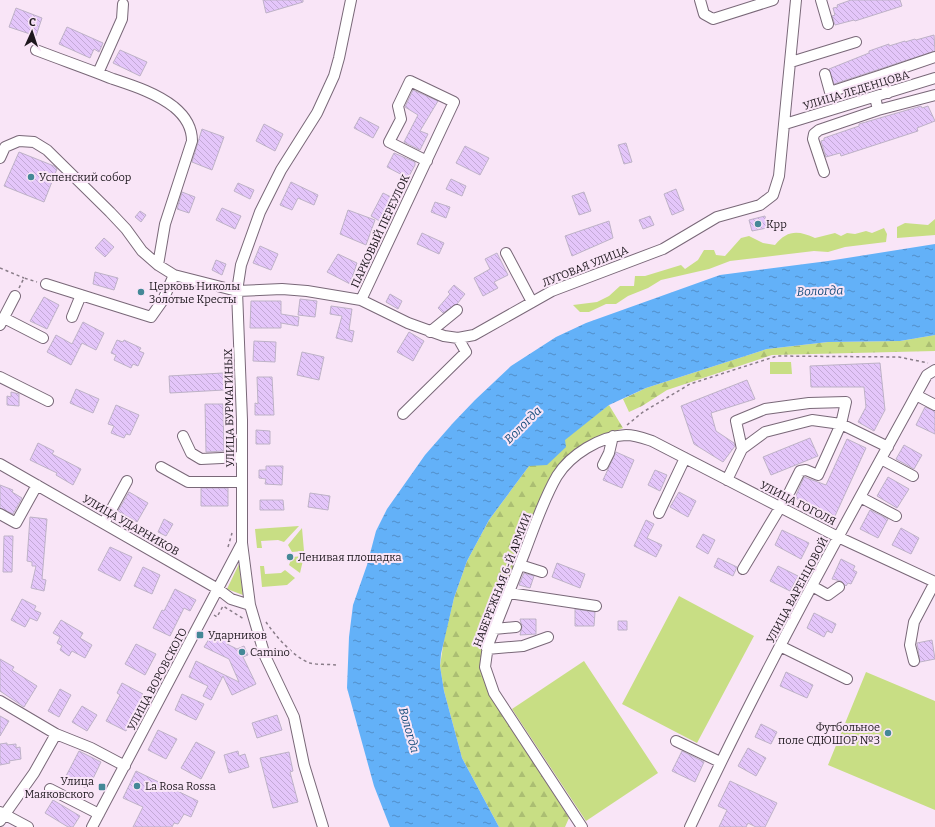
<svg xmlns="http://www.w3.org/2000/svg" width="935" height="827" viewBox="0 0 935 827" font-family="Bitter,serif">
  <defs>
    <pattern id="forest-firs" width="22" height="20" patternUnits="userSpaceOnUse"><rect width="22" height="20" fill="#c8de84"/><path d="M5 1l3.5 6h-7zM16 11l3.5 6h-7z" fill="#abbe72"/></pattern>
    <pattern id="water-ripples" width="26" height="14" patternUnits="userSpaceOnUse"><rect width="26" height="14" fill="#63b1f8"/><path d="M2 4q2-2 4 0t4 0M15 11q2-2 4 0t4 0" fill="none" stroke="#518fc8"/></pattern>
    <pattern id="building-back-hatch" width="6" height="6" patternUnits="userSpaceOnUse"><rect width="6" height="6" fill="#e4c6fa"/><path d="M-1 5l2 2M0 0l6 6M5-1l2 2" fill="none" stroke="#c3a9d6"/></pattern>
  </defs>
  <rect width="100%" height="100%" fill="#f9e5f7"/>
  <path fill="#c8de84" d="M935,219V235L897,238V227L905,223L928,225Z
    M884,228L887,234L886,242L845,247L828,252L814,251L730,261L709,269L661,280L648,288L628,296L616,304H606L589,312H580L573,305L597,302L609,296L620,286H634L635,276H645L681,265L685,269L698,260L704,250H714L716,255L725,256L741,238L749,236L763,243L775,245C787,230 798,230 815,238L835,233L841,236L847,233L855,234L866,231L872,233Z
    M770,362H791L792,374H770Z
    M299,526L284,542L278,540L261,541L262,548H257L255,529Z
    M302,528L304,551L292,552L288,545Z
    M304,556L300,573L289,565L292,557Z
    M239,564L243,595L227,589Z
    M260,566H264L265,574L281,573L285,570L295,578L287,585L262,587Z
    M679,596L754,636L697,743L622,704Z
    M584,661L658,773L586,821L512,709Z
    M866,672L935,701V810L828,765Z"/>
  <path fill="url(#forest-firs)" d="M935,335V351L772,355L667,390L642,406L629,412L623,399L646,388L767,349L828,342L900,341Z
    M609,405L623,428L602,436L555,474L484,643C479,662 483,676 490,694L569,818L565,827H499L462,758L444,691L440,666L444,639L454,598L467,561L489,520L529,466Z"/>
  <path fill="url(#water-ripples)" d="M935,244V335L900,341L828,342L767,349L646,388L609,405L565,440L566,447L547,465L529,466L489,520L467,561L454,598L441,654L440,666L444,691L462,758L499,827H390L374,786L347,688L349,637L353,605L367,565L376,531L387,509L425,455L453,423L475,400L511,366L556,337L586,323L720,275L828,261Z"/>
  <path fill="url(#building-back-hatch)" stroke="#beb2c7" d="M263,0H303V2L266,13Z
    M851,0H900L902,6L855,21L854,20L835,25L832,16L835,15L833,8L838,7L837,5Z
    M16,8L42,18L36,36L9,27Z
    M67,27L103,43L99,52L94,49L90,58L59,44Z
    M934,35L935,51L834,84L829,69L869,53V51L889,44V46L905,41V42L915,39L916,40Z
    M120,50L147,62L140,76L113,63Z
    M413,90L438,101L420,131L428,134L420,150L404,142L418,115L405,107Z
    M921,106L922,108L928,106L935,121L917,128L918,131L841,156L840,153L826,157L821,141L824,140V138L859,126V124Z
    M360,117L379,127L373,138L354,128Z
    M264,124L283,134L275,151L256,141Z
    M202,129L224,137L212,170L192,162Z
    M626,143L632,162L624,164L618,145Z
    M465,146L489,158L480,175L456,163Z
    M19,152L54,166L57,169L44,202L4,186Z
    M394,153L415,162V165L408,178L387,167Z
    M451,179L466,186L462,196L446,189Z
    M291,182L318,195L314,205L298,198L292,210L280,205Z
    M238,183L254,190L250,199L234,191Z
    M676,189L684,210L672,215L664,194Z
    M182,192L195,197L189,213L177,209Z
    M584,192L591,211L579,215L572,196Z
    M383,193L397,200L389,214L393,216L388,226L371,216Z
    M435,202L450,207L446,218L431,212Z
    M222,208L241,216L235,229L216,220Z
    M348,210L375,220L366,245L340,234Z
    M140,211L146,215L141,222L135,217Z
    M650,216L654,225L643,229L639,220Z
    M765,216L767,228L752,231L749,220Z
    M609,221L613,238L572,256L565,236Z
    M422,233L444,243L439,254L417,244Z
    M104,238L114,247L105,257L95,248Z
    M260,246L278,254L271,270L253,263Z
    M497,253L508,275L494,282L498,288L483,296L474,278L490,269L485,259Z
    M338,254L357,263L350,284L327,272Z
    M216,260L226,264L222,275L212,270Z
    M95,272L118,278L114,290L93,284Z
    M454,285L465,294L457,304L443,313L438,308L450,294L448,292Z
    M390,294L402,301L398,309L386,302Z
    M44,297L59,305L47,329L30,321Z
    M300,299L317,301L315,317L298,315Z
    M251,301H281V314L299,317L298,326L281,323V328H250Z
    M331,306L352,309L349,330L354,331L352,342L336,338L342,316L330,314Z
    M83,322L104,333L96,350L82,343L71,365L47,352L56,335L72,344Z
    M409,332L424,341L413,361L397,352Z
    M117,340L123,342L124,340L141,348L139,351L144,353L138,366L133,364L131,368L114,360L116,355L111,353Z
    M254,341L276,342L275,362L253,361Z
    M302,352L324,357L319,380L297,375Z
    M880,363L885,410L874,431L858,422L866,407L864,387H811L810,366Z
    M223,373L224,390L170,393L169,376Z
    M257,377H272L274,415H255V403L258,404Z
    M747,380L755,399L711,413L716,431L734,443L735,446L723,462L694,444L681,406Z
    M76,389L99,399L93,413L70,403Z
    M11,392L19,394V406L7,405V396L11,397Z
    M205,404H223L224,451L206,452Z
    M116,405L139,415L130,435L126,434L124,438L111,433L114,426L108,424Z
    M925,407L935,411V434L916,425Z
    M256,430L270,431V444H256Z
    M810,438L818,456L771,475L763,457Z
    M847,439L866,448L835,516L795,498L804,477L826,485Z
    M38,443L54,451L52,454L81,469L73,485L56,475L57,473L30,460Z
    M904,445L922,455L914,469L896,459Z
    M616,452L634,460L622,488L603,480Z
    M266,466H283L282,485L265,484L266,479L259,478V470H266Z
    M655,470L667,475L660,491L648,485Z
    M888,477L909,489L897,508L877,496Z
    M0,485L13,490L12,492L22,498L13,514L0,508Z
    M201,488H228V506H201Z
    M129,492L148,503L137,522L118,511Z
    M679,492L696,501L688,517L670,507Z
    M310,493L330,496L328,510L308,507Z
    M260,500H283L284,510H260Z
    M870,510L888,519L878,538L860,529Z
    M30,517L47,519L42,579L46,580L44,591L31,588L36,566H32V562L27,561Z
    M164,519L173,524L166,536L158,532Z
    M646,520L654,524L647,538L662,545L656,557L634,546Z
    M901,528L919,538L911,554L892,545Z
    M782,530L809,543L801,559L775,545Z
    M703,534L715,540L708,554L696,547Z
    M4,536H13L12,572H3Z
    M110,547L132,557L120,581L98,570Z
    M718,558L737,567L733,576L714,567Z
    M841,559L855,566L853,570L857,572L851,584L848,583L846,586L841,581L832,579Z
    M557,563L585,574L580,588L552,577Z
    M778,566L798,576L790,591L770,581Z
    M143,567L160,575L152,594L134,586Z
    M524,573L534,576L530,588L519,585Z
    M175,589L196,600L190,611L184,608L170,636L153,628L162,610L164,611Z
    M22,599L36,606L34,610L41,613L37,621L30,618L25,627L11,620Z
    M575,609L595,612L594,626H575Z
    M814,613L836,624L832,633L827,631L824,637L807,628Z
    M520,619H536V634L520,635L522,627Z
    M61,620L83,633L80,638L92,645L85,658L72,651L69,656L60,650L62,646L57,643L60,637L53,633Z
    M618,621H627V630H618Z
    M214,631L230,639L227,644L237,649L244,646L248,655L243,657L256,684L232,695L223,676L211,700L203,696L208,686L189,677L196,661L239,682L229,659L204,647Z
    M932,640L935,659L920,662L917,643Z
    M136,644L156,654L145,675L125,664Z
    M0,659L14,667L12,670L37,686L24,707L0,691Z
    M786,672L813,685L807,698L780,686Z
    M122,683L143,694L126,731L106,721L120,695L117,693Z
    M60,689L71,695L59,717L48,711Z
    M182,694L204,704L196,720L175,710Z
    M82,706L97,715L87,731L72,722Z
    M277,715L282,730L257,738L252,723Z
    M0,716L9,721L0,736Z
    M761,724L777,732L771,744L755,737Z
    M158,730L177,739L166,759L148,750Z
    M196,742L215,752L201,779L181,768Z
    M7,743V745L16,744V748L20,747L21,759L9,761L10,763L0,765V744Z
    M748,748L766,758L756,776L738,766Z
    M79,751L101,762L88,789L65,778Z
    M238,751L239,756L245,754L249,767L229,773L224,755Z
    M682,751L704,762L695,782L672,771Z
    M289,752L293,771L290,772L298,802L273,808L260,758Z
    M136,771L198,801L191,817L184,814L178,824L174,823L172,827H133L143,807L123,798Z
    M730,781L777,803L765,827H756L748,823L746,827H719L727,810L718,806Z
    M53,800L80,816L73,827H68L45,813Z"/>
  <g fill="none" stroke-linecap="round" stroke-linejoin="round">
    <defs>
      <path id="minor" d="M700,0L704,14L713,19L773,0
        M821,0L828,24
        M36,50C62,60 88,69 113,79C134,86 156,93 174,107C185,116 192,127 192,141L165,224L158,265
        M791,62L856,42
        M98,73L122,19L123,4
        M825,74L830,92L882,75
        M888,93L882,75L935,57
        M878,110L935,95
        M785,124L935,78
        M0,158L5,147L19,141L34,142L47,150L110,212L126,229L142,251L158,265L174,275L237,291L282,289L307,291L361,300L454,102L410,81L398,106L401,119L389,142L427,161
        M824,172L813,139L814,134L819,130L878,110L875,97
        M506,253L532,302
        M46,284L151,317L163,300L174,275
        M361,300L408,323L444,336L458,338L474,335L552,291L663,249L717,217L760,205L773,195L779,176L796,0
        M72,317L81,295
        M4,318L43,338
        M0,325L15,296
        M430,332L457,310
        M0,377L48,401
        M916,395L935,405
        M403,414L466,352L458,338
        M183,436L191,453L201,459L242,457
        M742,449L736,421L765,409L809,403L846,402L841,424L818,475L806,470L800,471L790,491L743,569
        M881,459L913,476
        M0,464L218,589L231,599L250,605
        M603,465L609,453L613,436
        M161,467L188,482H242
        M727,480L742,449L765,432L812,420L841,424L888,447
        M860,497L896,516
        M659,513L685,458
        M0,514L16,523L37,485
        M104,523L127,481
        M520,565L542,572
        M812,586L828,595L839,587
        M509,593L596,606
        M494,629L516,627
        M780,646L847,679
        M487,649L523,646L548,637
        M914,661L910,645L914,622L935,582
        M0,701L56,734L91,748L125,766
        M676,741L720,762
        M50,789L99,814
        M0,812L28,827
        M0,821L34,773L56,734
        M92,827L242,543
        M323,827L304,765L294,717L265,656L250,605L242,543V420L237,291L241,265L260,212L281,170L317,113L334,76L339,58L351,0
        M582,827L494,693L485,667L488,645C500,615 512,585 524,554C534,528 543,500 557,476C570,455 600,436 626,435C635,435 643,438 652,441L838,537L935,582
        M690,827C762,673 845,524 927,375L935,370"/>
    </defs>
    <use href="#minor" stroke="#796878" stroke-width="12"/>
    <path stroke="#897c88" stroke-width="1.5" stroke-dasharray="3 3" stroke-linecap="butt" d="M0,268L24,278
      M19,288L24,278L37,282
      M627,425L643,412L690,384L777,356L899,357L928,363
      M228,547L232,533
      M214,615L217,617L223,606L244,619
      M266,622C275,635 294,658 310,663C318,665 328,664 336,665"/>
    <use href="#minor" stroke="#fff" stroke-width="10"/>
  </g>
  <g fill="#448897" stroke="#f9e5f7" stroke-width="1.5">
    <circle cx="31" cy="177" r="4"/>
    <circle cx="758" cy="224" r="4"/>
    <circle cx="141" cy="292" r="4"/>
    <circle cx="290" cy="557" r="4"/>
    <rect x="196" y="631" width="8" height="8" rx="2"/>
    <circle cx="242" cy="652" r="4"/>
    <circle cx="888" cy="733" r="4"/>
    <circle cx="137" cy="786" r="4"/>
    <rect x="98" y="783" width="8" height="8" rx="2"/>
  </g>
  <g text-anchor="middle" stroke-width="4" stroke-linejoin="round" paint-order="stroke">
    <g font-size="11" fill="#1e181e" stroke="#f9e5f7">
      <text transform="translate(856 90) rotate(-17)" y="4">УЛИЦА ЛЕДЕНЦОВА</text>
      <text transform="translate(380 231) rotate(-65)" y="4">ПАРКОВЫЙ ПЕРЕУЛОК</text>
      <text transform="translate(585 266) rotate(-22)" y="4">ЛУГОВАЯ УЛИЦА</text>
      <text transform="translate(229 408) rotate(-91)" y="4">УЛИЦА БУРМАГИНЫХ</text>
      <text transform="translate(798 503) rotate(27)" y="4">УЛИЦА ГОГОЛЯ</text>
      <text transform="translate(131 525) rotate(30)" y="4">УЛИЦА УДАРНИКОВ</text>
      <text transform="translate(502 580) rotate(-69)" y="4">НАБЕРЕЖНАЯ 6-Й АРМИИ</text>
      <text transform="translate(797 590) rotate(-62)" y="4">УЛИЦА ВАРЕНЦОВОЙ</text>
      <text transform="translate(157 679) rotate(-62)" y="4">УЛИЦА ВОРОВСКОГО</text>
    </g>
    <g font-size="11" fill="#1e181e" stroke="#f9e5f7" text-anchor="start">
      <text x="39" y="181">Успенский собор</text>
      <text x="766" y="228">Kpp</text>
      <text x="149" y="290">Церковь Николы<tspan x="149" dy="13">Золотые Кресты</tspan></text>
      <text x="298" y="561">Ленивая площадка</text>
      <text x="208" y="639">Ударников</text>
      <text x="250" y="656">Camino</text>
      <text x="880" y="731" text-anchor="end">Футбольное<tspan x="880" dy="13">поле СДЮШОР №3</tspan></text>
      <text x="94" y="785" text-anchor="end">Улица<tspan x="94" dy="13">Маяковского</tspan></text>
      <text x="145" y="790">La Rosa Rossa</text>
    </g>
    <g font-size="12" font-style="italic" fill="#174e7c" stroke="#f9e5f7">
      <text transform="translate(820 291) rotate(-2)" y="4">Вологда</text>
      <text transform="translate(523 425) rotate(-45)" y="4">Вологда</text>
      <text transform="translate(409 730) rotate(74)" y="4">Вологда</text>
    </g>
  </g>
  <g transform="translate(32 32) rotate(3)" stroke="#f9e5f7" stroke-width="3" paint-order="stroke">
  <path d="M0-3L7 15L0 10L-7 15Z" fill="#1e181e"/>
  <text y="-6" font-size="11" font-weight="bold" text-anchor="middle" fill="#1e181e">С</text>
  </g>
</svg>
